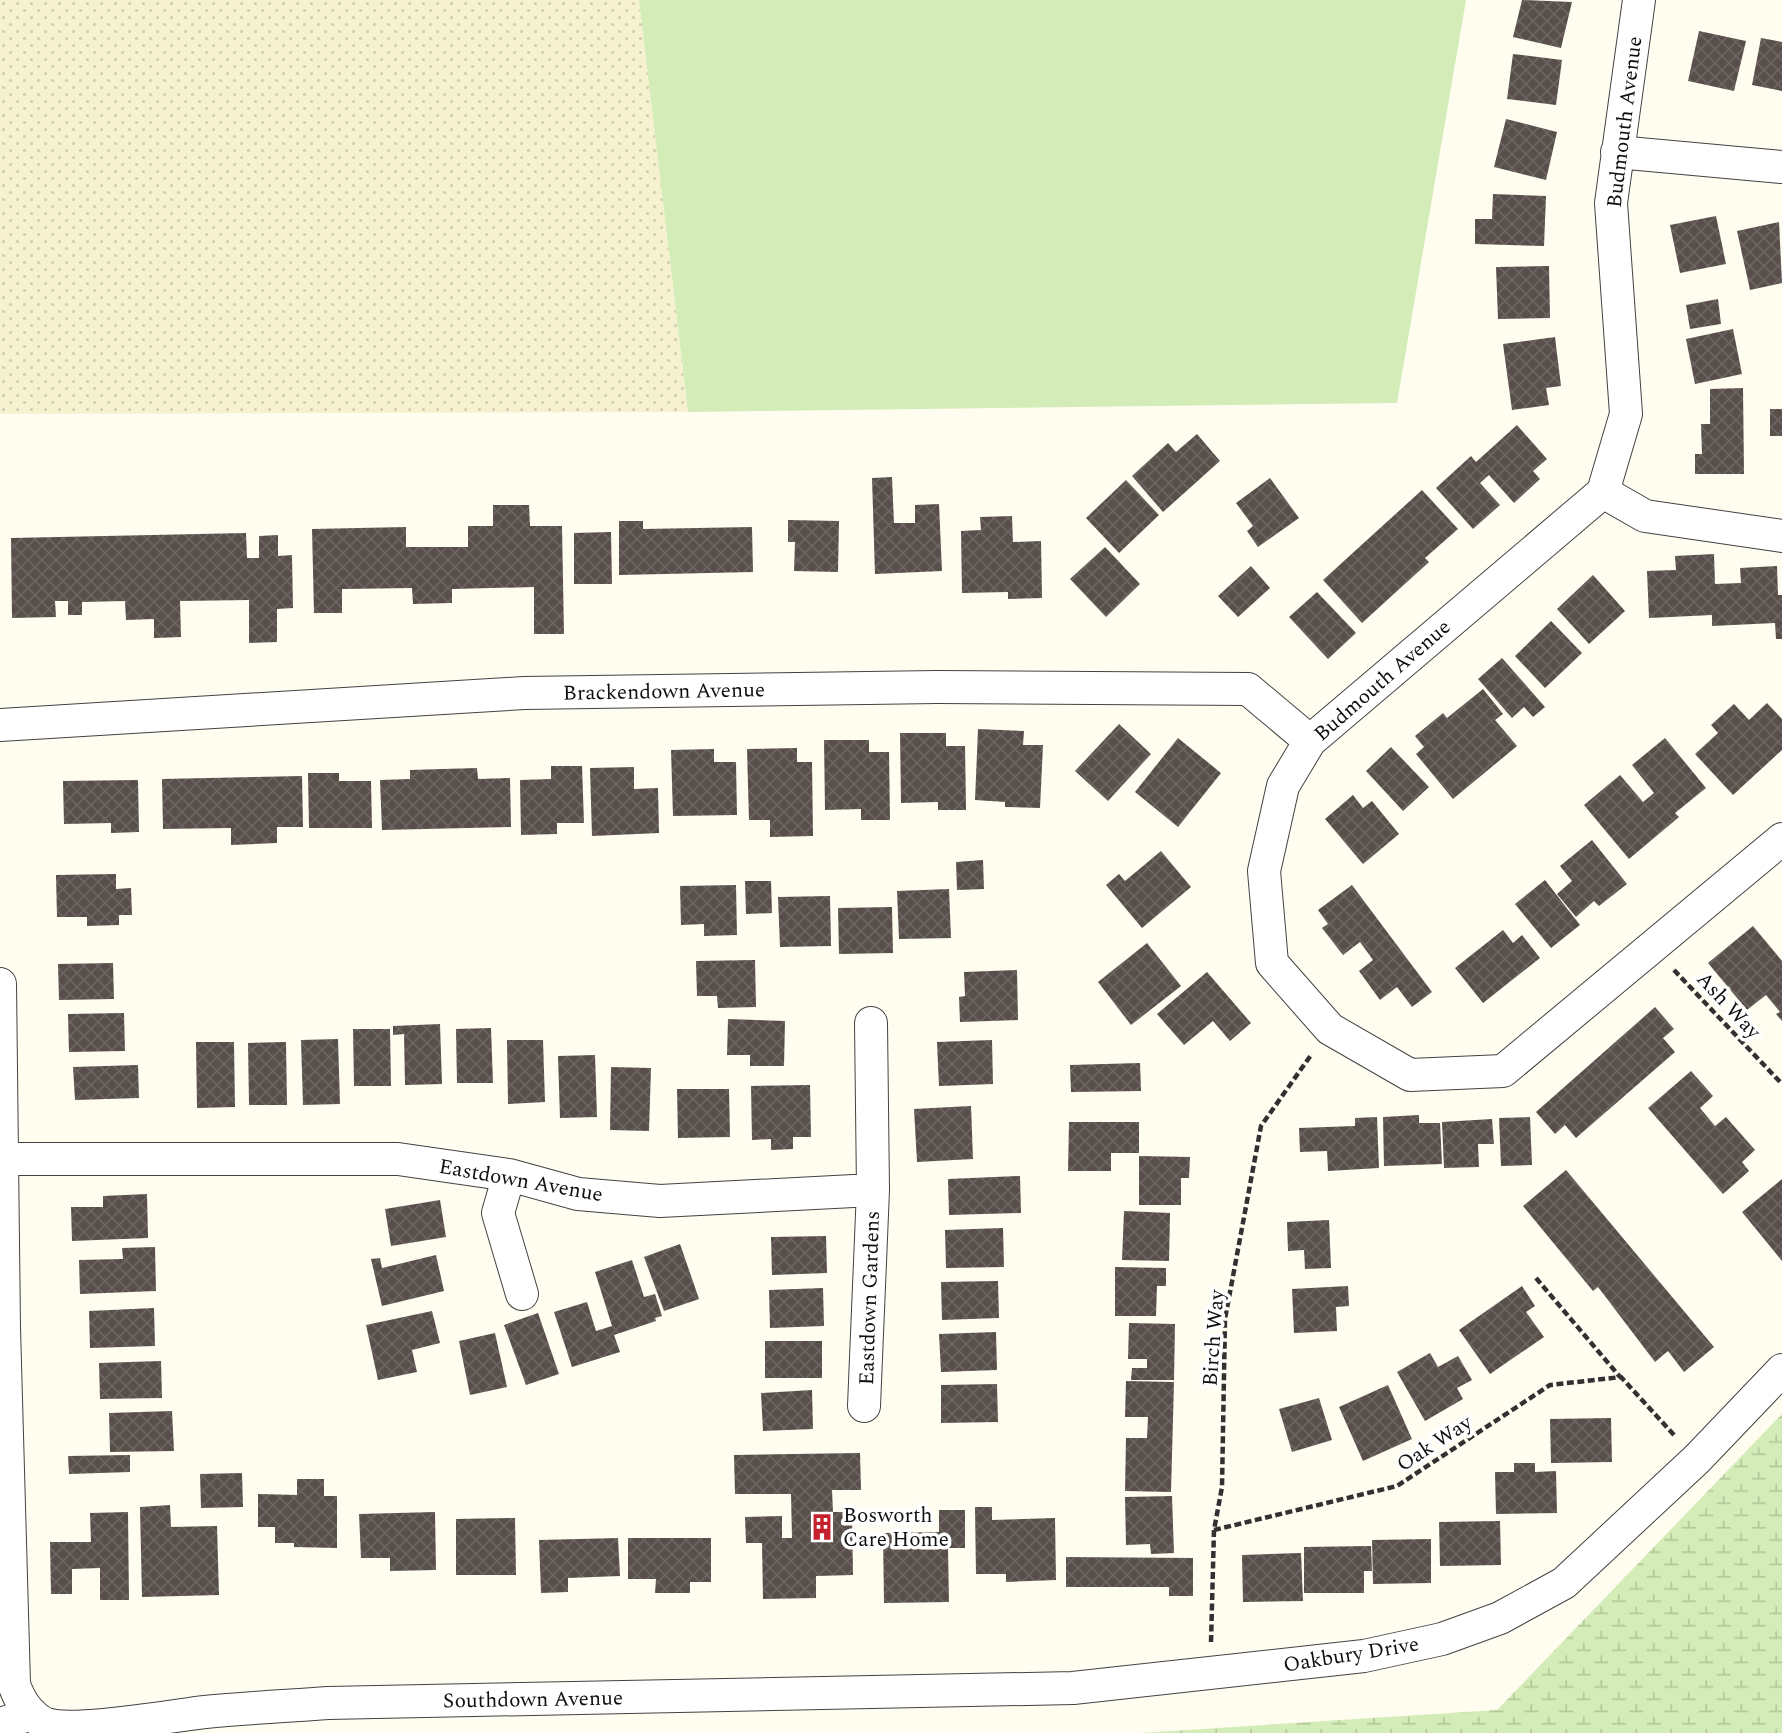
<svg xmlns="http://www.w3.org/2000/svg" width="1782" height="1733" viewBox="0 0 1782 1733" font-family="Spectral,serif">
  <defs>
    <pattern id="farmland-dots" width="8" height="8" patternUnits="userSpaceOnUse" patternTransform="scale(1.75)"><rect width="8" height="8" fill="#f6f2cf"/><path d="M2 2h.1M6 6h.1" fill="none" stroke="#d2ceb1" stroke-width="1.8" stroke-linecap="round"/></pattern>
    <pattern id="wetland-marsh" width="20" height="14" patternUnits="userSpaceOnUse" patternTransform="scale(1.75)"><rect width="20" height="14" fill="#d4ecb7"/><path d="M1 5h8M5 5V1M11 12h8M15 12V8" fill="none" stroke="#b5c99c"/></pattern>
    <pattern id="building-cross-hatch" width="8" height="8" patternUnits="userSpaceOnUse" patternTransform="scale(1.75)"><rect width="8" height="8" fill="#584f4a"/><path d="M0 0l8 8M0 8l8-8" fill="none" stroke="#6b6460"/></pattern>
  </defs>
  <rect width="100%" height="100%" fill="#fffcf0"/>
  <path fill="url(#farmland-dots)" d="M0,0H639L688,412L0,414Z"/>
  <path fill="#d4ecb7" d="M639,0H1466L1397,403L688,412Z"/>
  <path fill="url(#wetland-marsh)" d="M1782,1414V1733H1140L1497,1710Z"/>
  <path fill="url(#building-cross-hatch)" d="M1522,0L1572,2L1561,48L1513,37Z
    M1699,31L1746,41L1734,91L1688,81Z
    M1761,38L1782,42V91L1752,85Z
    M1513,54L1562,60L1556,105L1507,99Z
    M1506,119L1557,132L1546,180L1494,167Z
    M1493,194L1546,196L1544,246L1475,244V219H1492Z
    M1716,216L1726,264L1680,273L1670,225Z
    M1779,222L1782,283L1750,290L1737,231Z
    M1549,266L1550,318L1498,319L1496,267Z
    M1718,299L1721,324L1690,329L1686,305Z
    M1733,329L1742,374L1695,384L1686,339Z
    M1555,337L1561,386L1546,388L1549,405L1512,410L1503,344Z
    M1743,388L1744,474H1695V454H1702L1701,424H1710V389Z
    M1770,409H1782V436H1770Z
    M1517,425L1547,459L1533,471L1540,479L1514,503L1489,475L1480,483L1500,505L1473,529L1436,488L1471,456L1476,462Z
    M1197,434L1220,461L1163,512L1132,476L1168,443L1176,452Z
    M892,477L894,523H915V505L939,504L942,571L875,574L872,478Z
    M1270,478L1299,518L1258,547L1247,531L1253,526L1236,503Z
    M1126,480L1159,515L1119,553L1086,518Z
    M1422,490L1458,529L1425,558L1429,562L1362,623L1323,580Z
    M493,505H529L530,526H562L564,634H534V587L452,589V603L413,604L412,588L342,589V613H314L312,529L406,527V547H468V526H493Z
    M1012,516L1013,542L1041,541L1042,598L1008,599V592L962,593L961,531L981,530L980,517Z
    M788,520L839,521L838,572L794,571L795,542H788Z
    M619,521H643V529L752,527L753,572L619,575Z
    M611,532L612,584H574V533Z
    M246,533L247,558H259V536L278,535V556L292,555L293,608L277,609V642L249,643V600L180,601L181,637L154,638V619L126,620L125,601L82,602V615H68V601H55L56,617L12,618L11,538Z
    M1105,547L1140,584L1106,617L1070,579Z
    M1714,554L1715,584L1741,583L1740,568L1777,566L1778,595H1782V639H1776L1775,623L1712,626V615L1649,618L1647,571L1676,570L1675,556Z
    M1251,566L1270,588L1238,617L1218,596Z
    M1593,575L1625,611L1589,644L1557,609Z
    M1317,592L1356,633L1328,659L1289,617Z
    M1551,621L1582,653L1545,688L1515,656Z
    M1502,658L1545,707L1533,717L1524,707L1512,718L1478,679Z
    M1483,689L1503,714L1495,720L1517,746L1453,799L1416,754L1424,747L1415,736L1443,713L1447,718Z
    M1767,703L1782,719V750L1733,795L1695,754L1718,733L1711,725L1734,704L1749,720Z
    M1119,724L1151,754L1108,801L1075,771Z
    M978,729L1024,731L1023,745H1043L1040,808L1005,807V802L975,800Z
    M900,733H946V746H965L966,810H938V802L901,803Z
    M1178,738L1221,773L1178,827L1135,792Z
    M1665,738L1706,788L1675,813L1679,817L1629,859L1584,805L1620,775L1643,802L1654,793L1632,765Z
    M824,740H869V752H889L890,820H861V809L825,810Z
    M1391,747L1429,787L1403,811L1366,771Z
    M797,748V762H812L813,836L770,837V820H749L747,749Z
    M714,749V762H736L737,815L673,816L671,750Z
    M551,766H582L584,823H557V834L521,835L520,780L551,779Z
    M634,767V789L658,788L659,833L592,836L590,768Z
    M477,768L478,779L510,778L511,827L382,830L380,780L410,779V770Z
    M308,773H339V781H371L372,828H309Z
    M302,776L303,827H277V843L231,845V828L163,829L162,779Z
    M138,780L139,832L111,833V823L64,824L63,781Z
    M1353,795L1363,808L1372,801L1399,834L1363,864L1325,819Z
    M1592,840L1627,884L1599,906L1594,901L1576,917L1557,894L1572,881L1560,866Z
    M1161,851L1191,887L1142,928L1106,885L1119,874L1125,881Z
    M983,860L984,889L957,890L956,862Z
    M116,874V889L131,888L132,915H119V925L87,926V917H57L56,875Z
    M1545,880L1580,925L1551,948L1515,904Z
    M745,881H771L772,913L746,914Z
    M736,885L737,935L704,936V924L681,925L680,886Z
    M1352,885L1432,992L1412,1007L1397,987L1380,1000L1359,971L1373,960L1360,942L1343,955L1322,928L1328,924L1318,910Z
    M949,889L951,938L899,939L897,891Z
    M830,896L831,946L780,947L778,897Z
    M892,907L893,953L839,954L838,908Z
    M1753,926L1782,961V1021L1776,1014L1780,1012L1766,995L1747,1010L1708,963Z
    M1503,930L1513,943L1522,935L1540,958L1483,1003L1455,968Z
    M1147,943L1181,986L1131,1025L1098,982Z
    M755,960L756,1007L718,1008L717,996H697L696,961Z
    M113,963L114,999L59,1000L58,964Z
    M1017,970L1018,1020L960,1022L959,997L965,996L964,972Z
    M1207,972L1251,1023L1230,1041L1213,1021L1184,1045L1157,1014Z
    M1655,1007L1674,1029L1663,1038L1675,1052L1576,1138L1565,1125L1555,1134L1536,1112Z
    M124,1013L125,1051L69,1052L68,1014Z
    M728,1019L785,1021L784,1066H750V1055H727Z
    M440,1024L442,1084L405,1085L404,1034L393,1035V1026Z
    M491,1028L493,1083H457L456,1029Z
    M353,1029H390L391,1086H354Z
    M338,1039L340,1104L303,1105L301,1040Z
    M507,1040H543L545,1102L508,1104Z
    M992,1040L993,1084L939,1086L937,1042Z
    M196,1042H234L235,1107L197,1108Z
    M286,1042L287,1105H249L248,1043Z
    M595,1055L597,1117L560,1118L558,1056Z
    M1140,1063L1141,1091L1071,1092L1070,1065Z
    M138,1065L139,1098L75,1100L73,1067Z
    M611,1067L651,1068L649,1131L610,1130Z
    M1691,1071L1713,1096L1700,1108L1715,1126L1726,1117L1755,1150L1742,1162L1749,1171L1723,1194L1648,1108Z
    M810,1085L811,1137H793V1149L771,1150V1139L752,1140L751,1086Z
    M677,1089H729L730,1137L678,1138Z
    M971,1106L973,1159L917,1162L914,1109Z
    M1419,1115V1123H1440L1442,1164L1384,1166L1383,1117Z
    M1377,1117L1379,1168L1328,1171L1327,1151L1300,1152L1299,1128L1355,1126V1118Z
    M1530,1117L1532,1165L1501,1166L1499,1118Z
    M1492,1119L1494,1144H1478L1479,1167L1444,1168L1442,1122Z
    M1069,1122H1139V1153H1111V1171H1068Z
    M1139,1156L1190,1157L1189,1178H1181V1205H1139Z
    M1566,1170L1714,1347L1684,1372L1668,1351L1655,1362L1598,1287L1593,1291L1523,1206Z
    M1020,1176L1021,1213L949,1215L948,1179Z
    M1782,1179V1261L1742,1212Z
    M147,1194L148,1238L72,1241L71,1207H103V1196Z
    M440,1200L446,1237L391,1246L385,1209Z
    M1124,1211L1170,1213L1169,1261L1122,1260Z
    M1329,1220L1331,1268L1305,1269L1304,1250L1288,1251L1287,1222Z
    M1003,1228L1004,1267L946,1268L945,1230Z
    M826,1236L827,1273L772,1275L771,1237Z
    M680,1244L699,1299L664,1311L644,1257Z
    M155,1247L156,1291L80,1294L79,1260L123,1259L122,1248Z
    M436,1255L444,1291L382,1306L371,1259L380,1258L382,1268Z
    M632,1260L644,1297L655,1294L662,1316L655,1318L656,1321L614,1335L620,1352L572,1367L554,1312L587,1302L596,1331L612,1326L595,1272Z
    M1115,1267L1166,1268V1286H1157L1156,1316H1115Z
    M998,1281L999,1318L942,1320L941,1282Z
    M1348,1286L1349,1306L1336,1307L1337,1331L1294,1333L1292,1289Z
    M1522,1286L1535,1306L1526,1312L1544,1337L1490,1374L1459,1330Z
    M823,1288L824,1326L770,1328L769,1290Z
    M154,1308L155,1346L90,1348L89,1311Z
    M432,1311L440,1343L412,1350L417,1372L378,1380L366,1325Z
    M538,1313L559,1374L526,1385L504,1325Z
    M1129,1323L1175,1324L1174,1380H1131L1132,1368H1147V1359H1128Z
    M996,1332L997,1370L941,1372L939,1334Z
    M495,1333L507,1387L470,1395L459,1341Z
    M765,1341H822V1378H765Z
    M1430,1353L1438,1367L1458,1356L1472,1380L1457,1388L1463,1399L1425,1421L1397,1372Z
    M161,1361L162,1398L100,1399L99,1363Z
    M1126,1381L1174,1382L1171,1492L1125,1491L1126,1438H1147L1148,1417H1125Z
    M997,1384L998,1422L941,1423V1385Z
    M1388,1385L1412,1439L1363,1461L1339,1407Z
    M812,1390L813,1429L763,1431L761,1393Z
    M1319,1398L1332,1440L1292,1452L1279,1409Z
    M172,1411L174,1451L110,1452L109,1413Z
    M1611,1418L1612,1462L1551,1463L1550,1419Z
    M860,1453L861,1490H832L833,1512H852L853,1575L816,1576V1598L763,1599L762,1543H746L745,1517L782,1516V1538H792L791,1494H735L734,1455Z
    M130,1455V1472L69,1474L68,1456Z
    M1514,1463H1535V1472L1556,1471L1557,1513L1496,1514L1495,1472H1514Z
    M242,1473L243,1507L201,1508L200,1474Z
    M297,1479H324V1496H337V1548L294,1547V1543H275V1527H258V1494L297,1495Z
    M1172,1496L1174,1553L1151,1554L1150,1544L1126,1545L1125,1497Z
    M170,1505L171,1527L217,1526L219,1595L142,1597L140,1507Z
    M975,1507H992V1520L1055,1518L1056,1580L1006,1582V1574H976Z
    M939,1510H965V1548H948L949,1602L884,1603L883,1533L939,1532Z
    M128,1512L129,1600H100V1568L72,1569V1594H51L50,1542H91L90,1513Z
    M435,1512L436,1570L390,1571V1558H361L359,1514Z
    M515,1518L516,1575H456V1519Z
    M1500,1521L1501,1565L1440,1566L1439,1522Z
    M618,1538L620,1576L568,1578V1592L541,1593L539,1540Z
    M628,1538H711V1582H690V1593H655L656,1579H628Z
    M1431,1539V1583L1373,1584L1372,1540Z
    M1371,1546L1372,1571H1364V1593H1304V1547Z
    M1301,1553L1303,1601L1243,1602L1242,1555Z
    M1066,1557L1193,1558V1596H1169V1587H1066Z"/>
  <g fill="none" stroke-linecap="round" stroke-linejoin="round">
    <defs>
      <path id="street" d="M1639,0L1611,203L1626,414L1603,492L1310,741L1283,786L1264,871L1272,963L1330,1029L1410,1075L1503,1071L1782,839
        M1617,152L1782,167
        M1603,492L1645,516L1782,536
        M0,725L524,693L937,687L1248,689L1310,741
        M0,984L4,1328L14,1684C19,1700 30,1717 46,1724C74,1733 171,1716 205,1712C246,1708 287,1706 328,1703L1073,1688L1364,1656L1442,1639L1500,1618L1564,1583L1697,1459L1782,1370
        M2,1159H398L509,1175L578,1194L660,1201L873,1190L871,1023
        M509,1175L498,1213L522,1294
        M864,1406L873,1190
        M0,1724L32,1714"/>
    </defs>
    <use href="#street" stroke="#424242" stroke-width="34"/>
    <path stroke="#313131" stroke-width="4.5" stroke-dasharray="7 3.5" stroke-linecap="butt" d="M1674,970L1782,1084
      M1536,1278L1620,1377
      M1214,1530L1397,1486L1550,1385L1621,1377L1674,1435
      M1211,1642L1214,1530L1222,1487L1225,1319L1261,1126L1311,1055"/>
    <use href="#street" stroke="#fff" stroke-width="32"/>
  </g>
  <defs>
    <symbol id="building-bare" viewBox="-9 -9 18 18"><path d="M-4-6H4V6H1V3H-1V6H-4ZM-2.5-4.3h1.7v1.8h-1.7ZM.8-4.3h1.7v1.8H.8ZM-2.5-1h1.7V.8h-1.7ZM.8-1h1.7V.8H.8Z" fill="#c5202b" stroke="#fff" stroke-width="2.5" paint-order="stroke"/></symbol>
  </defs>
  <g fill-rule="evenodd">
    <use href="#building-bare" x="803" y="1508" width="38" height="38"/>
  </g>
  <g text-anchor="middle" stroke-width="7" stroke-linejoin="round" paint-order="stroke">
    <g font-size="21" fill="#0f0f0f" stroke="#fff">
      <text transform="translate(1624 122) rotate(-83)" y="7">Budmouth Avenue</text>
      <text transform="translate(1382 680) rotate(-41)" y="7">Budmouth Avenue</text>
      <text transform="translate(664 691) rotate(-1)" y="7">Brackendown Avenue</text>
      <text transform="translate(1729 1005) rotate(47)" y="7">Ash Way</text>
      <text transform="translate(521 1180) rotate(10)" y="7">Eastdown Avenue</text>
      <text transform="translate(869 1298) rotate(-88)" y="7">Eastdown Gardens</text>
      <text transform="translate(1213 1338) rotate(-86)" y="7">Birch Way</text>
      <text transform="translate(1434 1443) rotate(-33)" y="7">Oak Way</text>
      <text transform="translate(1351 1654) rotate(-9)" y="7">Oakbury Drive</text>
      <text transform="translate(533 1699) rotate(-1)" y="7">Southdown Avenue</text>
    </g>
    <g font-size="21" fill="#0f0f0f" stroke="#fff" text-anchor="start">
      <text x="843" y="1522">Bosworth<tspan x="843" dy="24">Care Home</tspan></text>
    </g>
  </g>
</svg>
